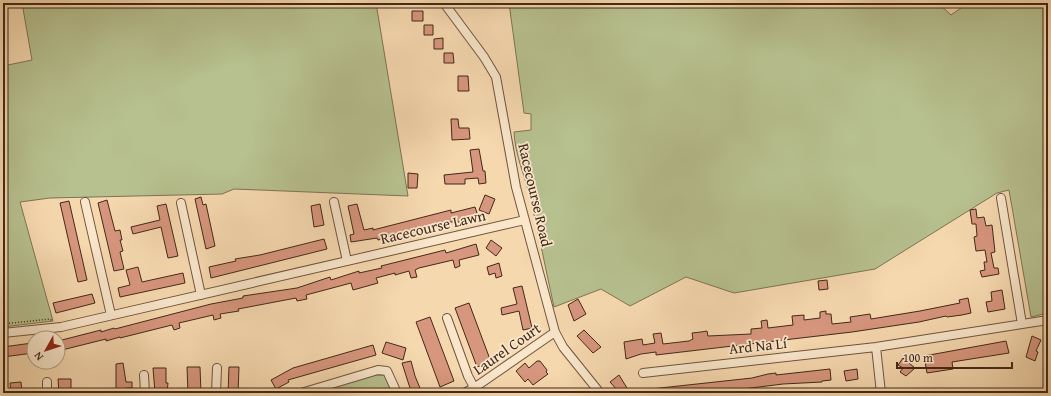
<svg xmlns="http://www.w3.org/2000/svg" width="1051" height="396" viewBox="0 0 1051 396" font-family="'Gentium Book Plus',serif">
  <rect width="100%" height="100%" fill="#f6d8af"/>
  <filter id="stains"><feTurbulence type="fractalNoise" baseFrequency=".005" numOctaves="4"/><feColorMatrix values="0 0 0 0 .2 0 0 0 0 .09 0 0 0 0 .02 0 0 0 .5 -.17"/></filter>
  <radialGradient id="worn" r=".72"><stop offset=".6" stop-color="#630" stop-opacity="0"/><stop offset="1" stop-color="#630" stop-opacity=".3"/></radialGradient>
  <path fill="#b7c08f" stroke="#7d7454" d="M22,3H376L408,196L234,189L222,194L50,198L20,202L53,321L3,327V66L32,60Z
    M509,3H938L951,15L968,3H1048V313L1031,317L1009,190L997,193L875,269L734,293L686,277L630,306L601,289L554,307C546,271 539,234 530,198C525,175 515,156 514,132L531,130V114L524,113Z
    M368,375H386L393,393H312Z"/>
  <path fill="#d7967e" stroke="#432918" d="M412,11H423V21H412Z
    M424,25H433V35H424Z
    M443,38V49H434V39Z
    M444,53H453L454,63H444Z
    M458,76H468L469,91H458Z
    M451,119H458L459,128H469L470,139L452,140Z
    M479,149L483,171H485L486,183L479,184L478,178L465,179V184H445L444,175L473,172L470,150Z
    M408,173L418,174L417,188H408Z
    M485,195L495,199L489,214L479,210Z
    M201,197L203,205L206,204L215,246L206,249L195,199Z
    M107,200L115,231L120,230L122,240H120L123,251L120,252L124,269L114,271L98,203Z
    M69,201L87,280L78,282L60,203Z
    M166,204L178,256L168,258L161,227L133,234L131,227L160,220L157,206Z
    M320,204L324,225L314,227L311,206Z
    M357,204L364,230L373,228V230L451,210V213L475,207L478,216L460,222H447L378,240L377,238L351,242L350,235L354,234L348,206Z
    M976,209L977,218L984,217L986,226L992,225L995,252L991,253L994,268H998L999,274L982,277L980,271L985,270L984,262H987L985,250L976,251L974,237L977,236L976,224H972L970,210Z
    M324,239L327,249L211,278L209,267L236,261L235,259L260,255Z
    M491,240L502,248L496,256L486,248Z
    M476,244L479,255L459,260L460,266L455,268L453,260L419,268L415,270L417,277L411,278L409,271L395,275V273L376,278L378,283L353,290L351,283L306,295L307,299L297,301L296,298L238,309L239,311L220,314L221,318L214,320L213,315L179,323L180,328L174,330L172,325L120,338V337L106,341V339L58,351V341L101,330V332L114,328L115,329L211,304L243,298V296L297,288L330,277L331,280L359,271V273L382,268L381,266L445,250L446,253Z
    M499,263L502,276L496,278L495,273L489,275L487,267Z
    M138,267L142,282L183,273L185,283L120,297L118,288L130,285L126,270Z
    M827,280L828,289L819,290L818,281Z
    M522,286L532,328L523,330L519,311L502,315L501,308L517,304L513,288Z
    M1002,290L1005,309L988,312L986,302L992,301L991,292Z
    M92,294L95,303L56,313L53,303Z
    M968,298L971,313L962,315L947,317L946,316L919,322L852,332L656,355V352L641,354L626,359L624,342L642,339L643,345L655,343L653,334L661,333L663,344L689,341L693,339L692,333L701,332L707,331L708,336L751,334V329L762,328L761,321L767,320L768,328L793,325L792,316L804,315V320L820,318V312L826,311V314H831L832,324L851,322L850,317L870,314L871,319L920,311L960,303L959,300Z
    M578,299L586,314L574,321L568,305Z
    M469,303L491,362L477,367L455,308Z
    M430,317L454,381L440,387L416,322Z
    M584,330L601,347L593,353L577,336Z
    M1032,336L1041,340L1036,351L1038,352L1035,361L1026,357Z
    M1006,341L1009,353L952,362L953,369L927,373L924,356Z
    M386,342L406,348L403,360L382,353Z
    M32,343L33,353L3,357V347Z
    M373,345L376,355L288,380L289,382L276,389L271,380L293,368Z
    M903,358L915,368L906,376L900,372L903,368L898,365Z
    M411,361L415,376L422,393H412L409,385L402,363Z
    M537,361H540L547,370L546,372L548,374L533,385L528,379L525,382L516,371L525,363L529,368Z
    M123,363L126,382H132V388H126V393H116V364Z
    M187,367H200L201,393H188Z
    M229,367H239L238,393H228Z
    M153,368H166V383H168L167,393H155Z
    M830,369L831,380L822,381V382L783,384L743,389L727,392V393H652L651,389L752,378L768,374L776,373V375Z
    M857,369L858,379L846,381L844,371Z
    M619,375L627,388L622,392L620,389L618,391L610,382Z
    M58,379H71V393H59Z
    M21,382L22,393H11L10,383Z"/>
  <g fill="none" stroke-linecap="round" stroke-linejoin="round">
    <defs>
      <path id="minor" d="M444,3L484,57L496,77L516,187L555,332L563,347L600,393
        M1001,198L1022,324
        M85,202L111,315
        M334,202L347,261
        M181,203L201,295
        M447,318L468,376L476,391
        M3,333L61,327L525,220
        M876,347L881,393
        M643,373L876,347L1048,320
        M144,375L145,393
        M47,382V393
        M216,393L217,368
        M301,393L378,370L387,371L397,393
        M464,393L474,388L555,332"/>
    </defs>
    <use href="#minor" stroke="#70553e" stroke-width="10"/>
    <path stroke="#432918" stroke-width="1.5" stroke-dasharray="1 2" stroke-linecap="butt" d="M3,222L7,221
      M3,324L50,319L52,321"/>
    <use href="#minor" stroke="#f9e6cb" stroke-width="8"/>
  </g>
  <g text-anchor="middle" stroke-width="3.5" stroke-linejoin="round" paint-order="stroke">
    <g font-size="15" fill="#432918" stroke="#f9e6cb">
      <text transform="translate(535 195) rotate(77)" y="5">Racecourse Road</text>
      <text transform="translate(433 227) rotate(-13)" y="5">Racecourse Lawn</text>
      <text transform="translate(758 346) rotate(-6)" y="5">Ard Na Lí</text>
      <text transform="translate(507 349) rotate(-35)" y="5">Laurel Court</text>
    </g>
  </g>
  <rect width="1051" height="396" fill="none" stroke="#f6d8af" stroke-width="16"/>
  <rect x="4" y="4" width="1043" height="388" fill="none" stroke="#432918" stroke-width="2"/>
  <rect x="8" y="8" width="1035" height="380" fill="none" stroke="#432918"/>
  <g transform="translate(46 350) rotate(231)"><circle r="19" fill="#f9e6cb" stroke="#b09a83"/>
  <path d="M0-3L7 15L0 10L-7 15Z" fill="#8f2418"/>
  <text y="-6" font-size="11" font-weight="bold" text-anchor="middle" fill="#432918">N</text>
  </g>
  <path d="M897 362v6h115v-6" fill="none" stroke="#432918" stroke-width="2"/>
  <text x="903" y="362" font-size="12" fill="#432918" stroke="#f9e6cb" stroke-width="3" paint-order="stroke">100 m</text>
  <rect width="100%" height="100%" filter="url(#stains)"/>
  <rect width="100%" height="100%" fill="url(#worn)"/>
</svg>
